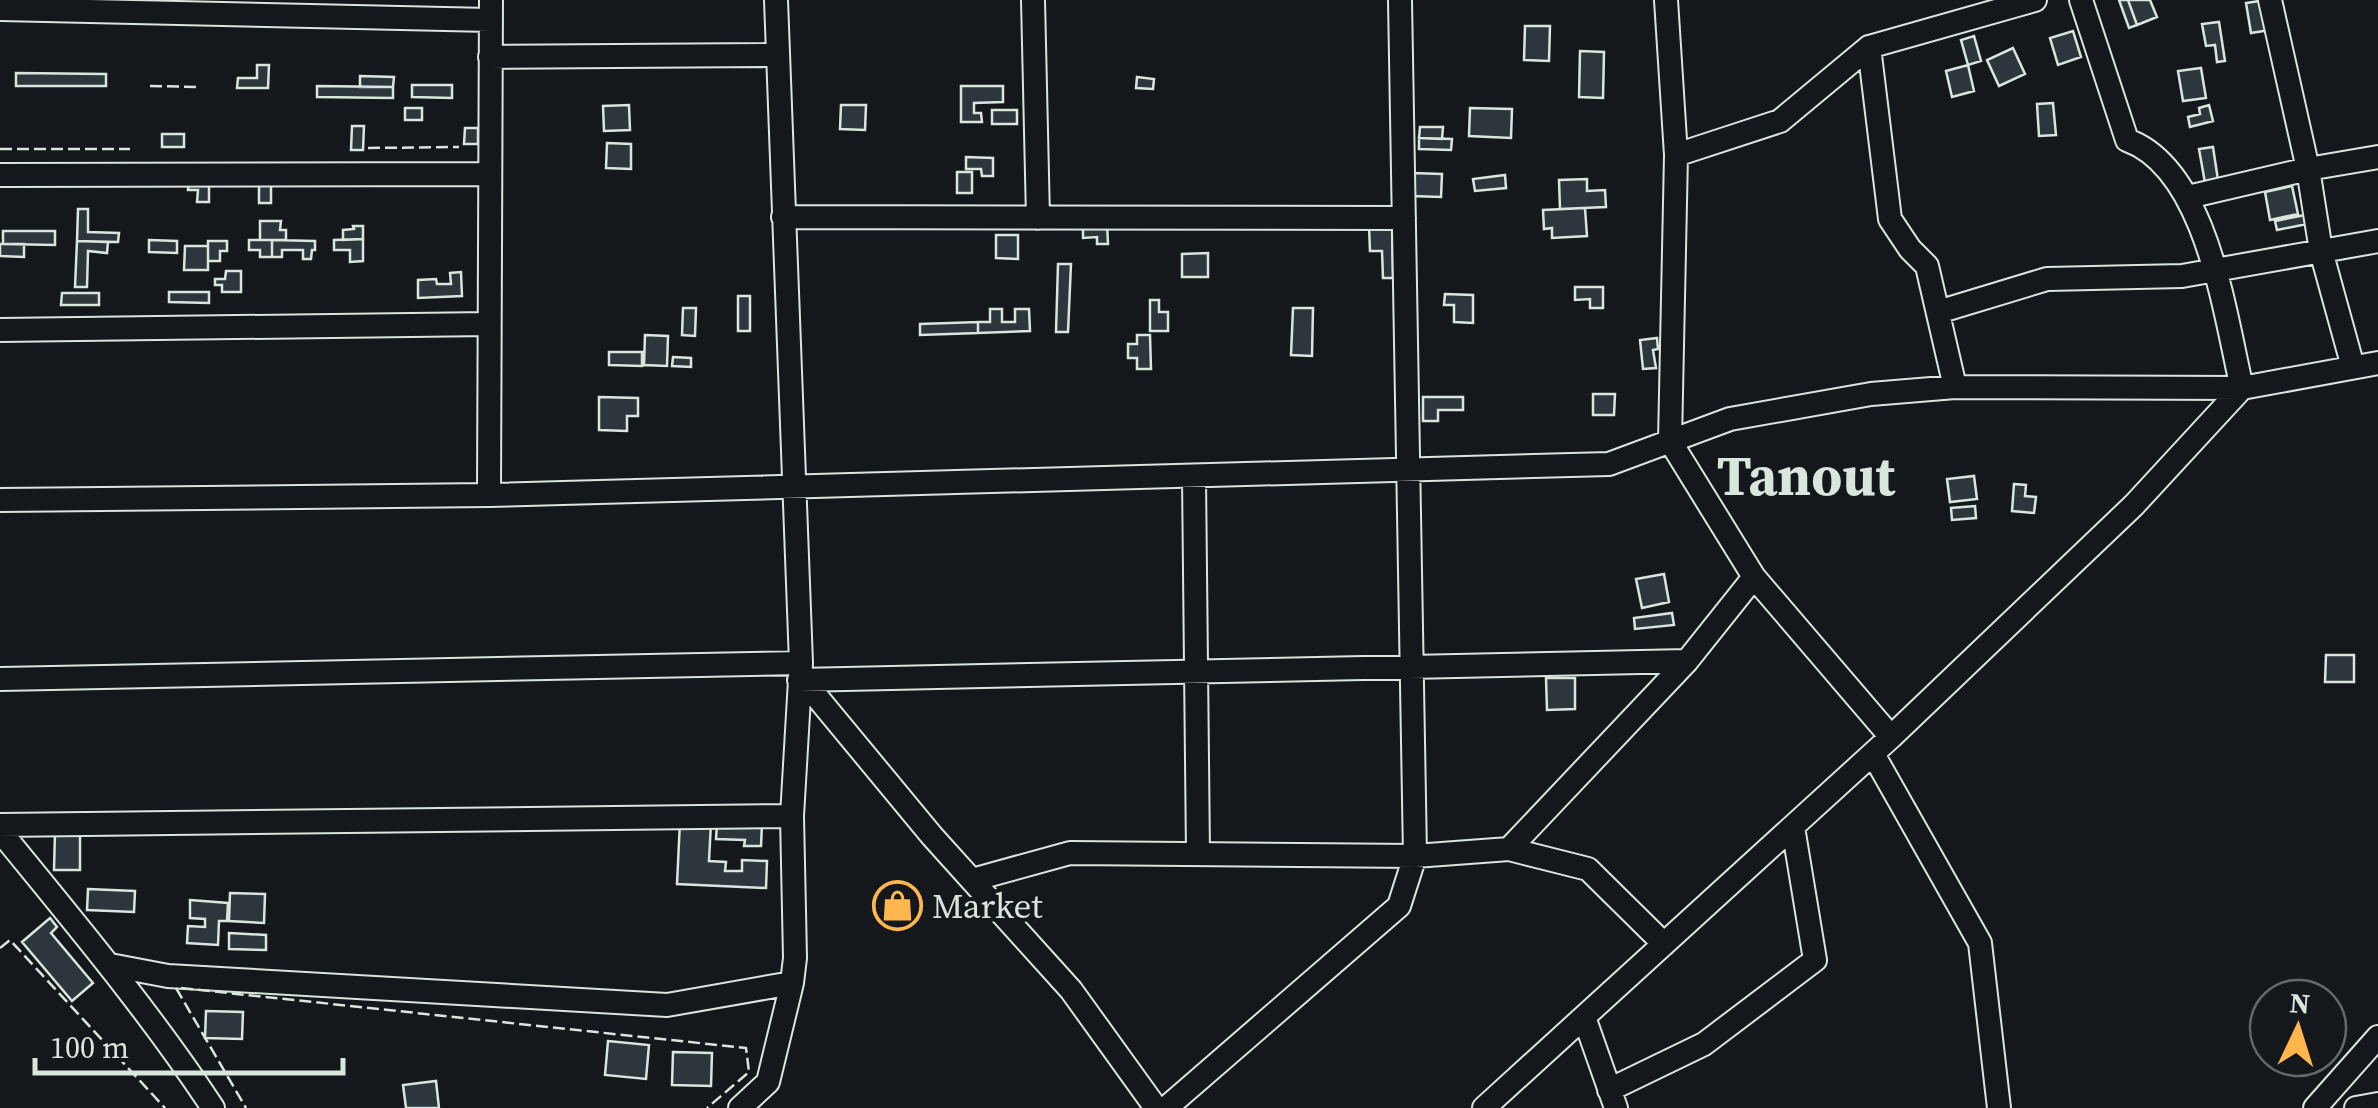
<svg xmlns="http://www.w3.org/2000/svg" width="2378" height="1108" viewBox="0 0 2378 1108" font-family="'Source Serif 4',serif">
  <rect width="100%" height="100%" fill="#14181c"/>
  <path fill="#2c363c" stroke="#d8e6dc" stroke-width="2.5" d="M2119,0H2128L2137,25L2129,28Z
    M2128,0H2150L2157,17L2137,25Z
    M2266,0L2270,30L2251,33L2246,3Z
    M2219,22L2225,61L2217,62L2215,45L2206,46L2202,24Z
    M1525,26H1550L1549,61L1524,60Z
    M2073,31L2081,57L2058,65L2050,38Z
    M1974,36L1981,61L1968,65L1961,40Z
    M2013,48L2025,74L1999,86L1987,60Z
    M1580,51L1604,52L1603,98L1579,97Z
    M257,65H269L268,88H237L238,78H257Z
    M1968,65L1974,91L1952,97L1946,71Z
    M2201,68L2206,98L2183,101L2178,71Z
    M16,73L106,74V86H16Z
    M360,76L394,77L393,87H360Z
    M1137,77L1154,79L1153,89L1136,88Z
    M412,85H452V98L412,97Z
    M317,86L393,87V98L317,97Z
    M961,86H1003V102L974,103V113H981L982,122H961Z
    M2053,103L2056,135L2039,136L2037,104Z
    M629,105L630,130L604,131L603,106Z
    M841,105H866L865,130L840,129Z
    M2209,105L2213,121L2190,127L2188,117L2200,114L2199,108Z
    M405,108H422V120H405Z
    M1470,108L1512,109L1511,138L1469,136Z
    M992,110H1017V124H992Z
    M352,126H364L363,150H351Z
    M1420,127H1443L1442,139L1419,138Z
    M465,128H478V144H464Z
    M162,134H184V147H162Z
    M1419,138L1452,139L1451,150L1419,149Z
    M607,143L631,144V169L606,168Z
    M2213,147L2218,180L2205,183L2199,149Z
    M966,157L993,158V176H982L981,169H966Z
    M957,172H972V193H957Z
    M1412,173L1442,174L1441,197L1411,196Z
    M1505,175L1506,188L1475,191L1473,179Z
    M1587,179V191L1605,190L1606,207L1560,209L1559,180Z
    M259,180H271V203H259Z
    M189,181L209,182V202H197L198,190H188Z
    M2292,186L2298,214L2270,220L2265,192Z
    M1585,208L1587,236L1552,238V228L1544,229L1543,210Z
    M78,209H88V232L119,233L118,242L77,241Z
    M2305,215L2307,224L2277,230L2275,221Z
    M260,221H281L280,230H286V240H260Z
    M1107,223L1108,244H1097V237L1083,238V224Z
    M353,226H363V239L343,240V230L354,229Z
    M1369,226H1392L1393,278H1383L1382,251H1370Z
    M3,231H55V245L3,244Z
    M996,235H1018V259L996,258Z
    M363,239V261L350,262V250H334V240Z
    M149,240L177,241V253L149,252Z
    M249,240H272V257H260V250H249Z
    M272,240L315,241V250H312L311,259H303V250H282V257H272Z
    M77,241L108,242L107,253L88,251L87,287H75Z
    M208,241H227V251H220V261H208Z
    M0,244H24V257L0,256Z
    M185,246H208V270H184Z
    M1208,253V277H1182V254Z
    M1058,264H1071L1068,332H1056Z
    M226,271H241V292H222V285H215V279H225Z
    M461,272L462,296L418,298V280L436,279L437,284H451L450,273Z
    M1575,287H1603V308H1590V299L1575,300Z
    M169,292H209V303L169,302Z
    M62,293H99V305H61Z
    M1445,294L1473,295V323L1454,322V305H1444Z
    M738,296H750V331H738Z
    M1150,300H1159V312H1168V331H1150Z
    M683,308H696L695,336L682,335Z
    M1293,308H1313L1312,356L1291,355Z
    M990,309H1002V322H1015V309H1029L1030,331L978,333V322H990Z
    M978,322V333L920,335V324Z
    M645,335L668,336L667,366L644,365Z
    M1137,335H1150L1151,369H1137V358H1128V344H1137Z
    M1657,338L1658,349L1653,350L1656,368L1643,369L1640,340Z
    M609,352H642V366L609,365Z
    M673,357L691,358V367L672,366Z
    M1593,394H1615L1614,415H1593Z
    M599,397L638,398V416H627V431L599,430Z
    M1423,397H1463V410H1438V421H1423Z
    M1974,476L1977,499L1950,502L1947,479Z
    M2014,484L2026,485L2025,496L2036,497L2034,513L2012,511Z
    M1975,506L1976,518L1952,520L1951,508Z
    M1664,574L1669,602L1642,608L1636,579Z
    M1672,613L1674,625L1635,629L1634,618Z
    M2326,655H2354V682H2325Z
    M1546,678H1575V709L1547,710Z
    M680,821L711,823L709,861L726,862L725,871H742V860L767,861L766,888L677,884Z
    M717,823L762,824L761,846H744L745,840L716,839Z
    M55,832H80V870H54Z
    M88,889L135,891L134,912L87,910Z
    M230,893L265,894L264,923L229,921Z
    M190,900L228,903L227,921H219L218,945L187,943L188,926L205,927V919L190,918Z
    M50,918L57,927L51,933L93,983L72,1001L22,942Z
    M229,933L266,935V950L229,949Z
    M206,1011L243,1012L242,1039L205,1038Z
    M608,1041L649,1045L646,1079L605,1075Z
    M673,1052L712,1053L711,1086L672,1085Z
    M436,1081L439,1108H406L403,1085Z"/>
  <g fill="none" stroke-linecap="round" stroke-linejoin="round">
    <defs>
      <path id="minor" d="M1033,0L1038,218
        M1666,0L1676,155L1670,441L1754,577L1891,737
        M2270,0L2308,169L2321,251L2353,367
        M0,9L490,20
        M1869,47L1890,219L1910,249L1927,266L1955,387
        M490,57L776,55
        M1676,155L1780,121L1869,47L2035,0
        M0,175L490,174
        M2188,197L2308,169L2378,157
        M783,217L1404,218
        M1938,312L2047,279L2182,276L2378,241
        M0,330L489,324
        M1194,477L1198,854
        M489,495L491,0
        M0,500L489,495L1609,464L1730,419L1871,394L1955,387L2242,388L2378,363
        M0,679L801,663
        M799,680L1687,661
        M799,680L812,691L932,836L1071,990L1156,1108
        M1873,754L1980,943L1999,1108
        M0,825L792,816
        M0,831C74,922 149,1011 213,1108
        M1509,849L1588,869L1664,944
        M972,880L1070,853L1415,856L1509,849L1687,661L1754,577
        M110,965L168,976L667,1005L792,983
        M1584,1017L1616,1108
        M1609,1090L1704,1044L1815,960L1793,827
        M740,1108L768,1082L792,983L795,958L792,816L801,663L776,0
        M1166,1108L1399,906L1415,856L1400,0
        M1484,1108L1891,737L2134,505L2242,388C2225,316 2207,169 2127,140L2081,0
        M2315,1108L2378,1037
        M2356,1108L2378,1104"/>
    </defs>
    <use href="#minor" stroke="#d8e6dc" stroke-width="26"/>
    <use href="#minor" stroke="#14181c" stroke-width="22"/>
    <path stroke="#d8e6dc" stroke-width="2.5" stroke-dasharray="12 5" stroke-linecap="butt" d="M150,86L197,87
      M368,148L459,147
      M0,149H130
      M0,948L10,940L165,1108
      M176,988L246,1108
      M181,988L746,1048L749,1072L707,1108"/>
  </g>
  <defs>
    <symbol id="shop-ring" viewBox="-11 -11 22 22"><circle r="9.5" fill="#14181c" stroke="#ffb74d" stroke-width="1.5"/><path d="M-5-2.5h2.3a2.7 3.5 0 0 1 5.4 0H5L5.5 6h-11ZM-1.5-2.5h3a1.5 2.3 0 0 0-3 0Z" fill="#ffb74d"/></symbol>
  </defs>
  <g fill-rule="evenodd">
    <use href="#shop-ring" x="870" y="878" width="55" height="55"/>
  </g>
  <g text-anchor="middle" stroke-width="8" stroke-linejoin="round" paint-order="stroke">
    <g font-size="35" fill="#d8e6dc" stroke="#14181c" text-anchor="start">
      <text x="932" y="918">Market</text>
    </g>
    <g font-size="55" font-weight="bold" fill="#d8e6dc" stroke="#14181c">
      <text x="1806" y="495">Tanout</text>
    </g>
  </g>
  <g transform="translate(2298 1028) rotate(4)"><circle r="48" fill="#14181c" stroke="#626a69" stroke-width="2.5"/>
  <path d="M0-8L18 38L0 25L-18 38Z" fill="#ffb74d"/>
  <text y="-15" font-size="28" font-weight="bold" text-anchor="middle" fill="#d8e6dc">N</text>
  </g>
  <path d="M35 1058v15h308v-15" fill="none" stroke="#d8e6dc" stroke-width="5"/>
  <text x="50" y="1058" font-size="30" fill="#d8e6dc" stroke="#14181c" stroke-width="8" paint-order="stroke">100 m</text>
</svg>
